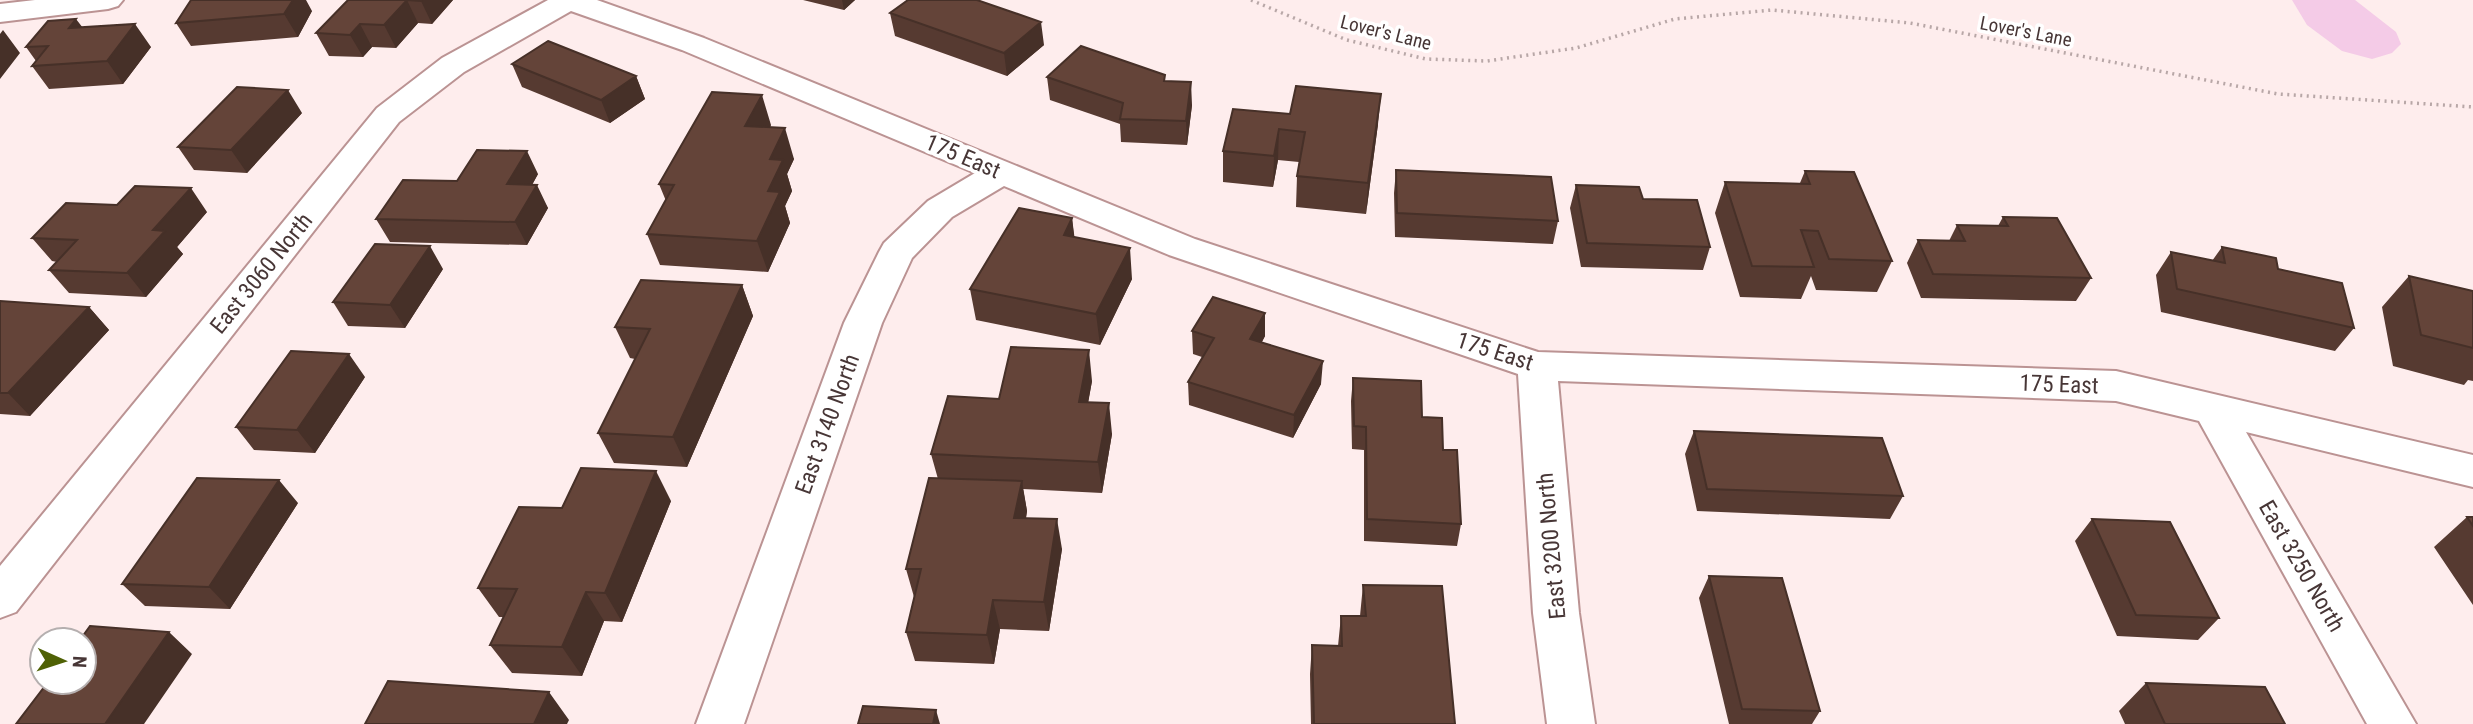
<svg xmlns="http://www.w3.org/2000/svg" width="2473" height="724" viewBox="0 0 2473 724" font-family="'Roboto Condensed',sans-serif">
  <rect width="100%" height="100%" fill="#feeded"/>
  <path fill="#f4cbe7" d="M2292,0H2355L2396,32L2401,44L2392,53L2372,59L2342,51L2307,25Z"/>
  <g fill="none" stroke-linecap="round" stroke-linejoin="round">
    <defs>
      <path id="street" d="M35,0H123L118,6L108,9L0,22V4Z
        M548,0H597L704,38L1195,239L1538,352L2116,371L2473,455V487L2246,432L2416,724H2367L2199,421L2116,401L1558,381L1579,613L1595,724H1547L1533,613L1518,374L1169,255L1004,186L952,217L912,258L882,323L744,724H696L844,323L879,252L884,243L928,201L975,173L682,50L571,11L464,72L399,122L16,612L0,618V566L377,108L442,58Z"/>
    </defs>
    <use href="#street" stroke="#bb9393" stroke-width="4"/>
    <path stroke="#b8a7a7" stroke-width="3.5" stroke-dasharray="2 4.5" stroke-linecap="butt" d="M1251,0L1347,40L1426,59L1487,61L1576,48L1675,19L1772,10L1910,23L2278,94L2473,107"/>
    <use href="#street" fill="#fff" fill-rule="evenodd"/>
  </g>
  <path fill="#563a31" d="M348,0H453L432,24L418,23L396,48L372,47L363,57L329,56L316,33Z
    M803,0H855L844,10Z
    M312,11L298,37L191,46L176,23Z
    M890,13L1044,45L1007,76L895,36Z
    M83,27L151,47L123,84L49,89L32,66L36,61L26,47Z
    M512,64L636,76L645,99L610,123L522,87Z
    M1047,77L1165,81L1192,105L1187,145L1121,142L1120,124L1050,100Z
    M302,113L247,173L194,170L178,147Z
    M1290,114L1378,124L1366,214L1296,207L1297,176L1299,162L1278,160L1273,187L1223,182V151Z
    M771,125L770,128L794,159L787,174L792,191L785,206L790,223L768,272L660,265L647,234L666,201L659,184Z
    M1396,170L1558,221L1553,244L1395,237L1394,193Z
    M1805,171L1892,261L1877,292L1816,290L1811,276L1801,299L1740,297L1715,213L1725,182L1800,183Z
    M538,174L532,185L548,208L527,245L390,242L376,219L457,181Z
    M1576,185L1643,199L1710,247L1703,270L1581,267L1570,208Z
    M207,212L177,247L183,254L146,297L69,293L49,270L57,262L52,261L32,238Z
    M2003,217L2091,278L2076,301L1921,298L1907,263L1918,240L1949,241L1957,225L1998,226Z
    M1072,218L1074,237L1132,279L1100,345L976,320L970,289Z
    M2222,247L2278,269L2354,328L2335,351L2161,312L2156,275L2171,252L2212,261Z
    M443,269L405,328L348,326L333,302Z
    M2409,276L2473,291V381L2468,380L2464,385L2393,366L2382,307Z
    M742,285L753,316L687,467L614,463L598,433L635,359L630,358L615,327Z
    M0,301L89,307L109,330L30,416L0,414Z
    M1265,313V336L1262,342L1321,384L1293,438L1189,405L1188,382L1202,357L1193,354L1192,331Z
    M365,377L315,453L254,450L236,427Z
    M1353,378L1422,417L1443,450L1461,524L1457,546L1364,541V450L1352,449L1351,401Z
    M1092,381L1088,402L1112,434L1102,493L1023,489L1027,511L1026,519L1062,549L1049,631L1000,629L994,664L915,661L906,632L914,597L906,569L938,479L931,454L999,399Z
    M1694,431L1903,496L1890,519L1697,511L1685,454Z
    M671,501L622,622L604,621L582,676L512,673L490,645L504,617H499L478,588L562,508Z
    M298,503L230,609L145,606L122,584Z
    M2467,517H2473V605L2434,547Z
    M2092,519L2219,618L2198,640L2117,636L2075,541Z
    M1709,576L1820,711L1812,724H1729L1699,598Z
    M1363,585L1455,724H1311L1310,674L1312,645L1338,646L1341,616H1360Z
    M2146,683L2285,724H2125L2119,711Z"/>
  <path fill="#463028" d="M293,0H306L312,11L298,37L284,14Z
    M407,0L418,23L396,48L384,25Z
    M422,0H453L432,24L421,1Z
    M842,0H855L844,10Z
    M76,19L93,41L69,28Z
    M1041,22L1044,45L1007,76L1004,53Z
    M135,24L151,47L123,84L107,61Z
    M360,24L372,47L363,57L350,35Z
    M3,30L20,53L0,79V34Z
    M636,76L645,99L610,123L601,100Z
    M1191,82L1192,105L1187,145L1186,121Z
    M288,90L302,113L247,173L231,150Z
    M1381,94L1378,124L1366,214L1368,183Z
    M762,95L771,125L754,157L745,126Z
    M785,128L794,159L787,174L792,191L785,206L790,223L768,272L757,241L768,191L770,159Z
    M1279,129L1278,160L1273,187L1274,156Z
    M527,151L538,174L519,208L507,184Z
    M537,185L548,208L527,245L515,222Z
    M191,188L207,212L177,247L183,254L146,297L127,273L153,230Z
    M1072,218L1076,249L1064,235Z
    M430,246L443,269L405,328L390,305Z
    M1130,248L1132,279L1100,345L1096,314Z
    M742,285L753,316L687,467L673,437Z
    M89,307L109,330L30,416L8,393Z
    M1265,313V336L1250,362V339Z
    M1089,350L1092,381L1083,432L1079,402Z
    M349,354L365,377L315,453L297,430Z
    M1323,361L1321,384L1293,438L1294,415Z
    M1109,403L1112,434L1102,493L1098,462Z
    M656,471L671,501L622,622L605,593Z
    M279,480L298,503L230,609L209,587Z
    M1022,481L1027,511L1020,548L1014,518Z
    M1057,519L1062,549L1049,631L1044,602Z
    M586,592L604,621L582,676L562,647Z
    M993,600L1000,629L994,664L987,635Z
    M169,632L192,654L144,724H105Z
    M549,692L569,720L567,724H534Z
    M936,710L940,724H933Z"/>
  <path fill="#644439" stroke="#463028" stroke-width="2" d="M191,0H293L284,14L176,23Z
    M348,0H422L421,1L407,0L384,25L360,24L350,35L316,33Z
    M908,0H977L1041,22L1004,53L890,13Z
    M76,19L69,28L135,24L107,61L32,66L48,46L26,47L48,21Z
    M548,41L636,76L601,100L512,64Z
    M1081,46L1165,75L1164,81L1191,82L1186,121L1120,119L1123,103L1047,77Z
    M1296,86L1381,94L1368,183L1297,176L1305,132L1279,129L1274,156L1223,151L1233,109L1290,114Z
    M237,87L288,90L231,150L178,147Z
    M712,92L762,95L745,126L785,128L770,159L783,160L768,191L780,192L757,241L647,234L674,185L659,184Z
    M477,150L527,151L507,184L537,185L515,222L376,219L403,180L457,181Z
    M1396,170L1551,177L1558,221L1397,213Z
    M1805,171L1854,172L1892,261L1829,259L1818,231L1801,230L1814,267L1752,266L1725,182L1810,184Z
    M1576,185L1639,187L1643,199L1697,200L1710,247L1587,243Z
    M135,186L191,188L153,230L165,231L127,273L49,270L77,240L32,238L66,203L117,205Z
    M1019,208L1072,218L1064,235L1130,248L1096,314L970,289Z
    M2003,217L2057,218L2091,278L1933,274L1918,240L1965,241L1957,225L2008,226Z
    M375,244L430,246L390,305L333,302Z
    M2222,247L2276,258L2278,269L2342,283L2354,328L2177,289L2171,252L2225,263Z
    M2409,276L2473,291V348L2421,335Z
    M641,280L742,285L673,437L598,433L650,329L615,327Z
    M1213,297L1265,313L1250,339L1323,361L1294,415L1188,382L1214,338L1192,331Z
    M0,301L89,307L8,393H0Z
    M1011,347L1089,350L1079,402L1109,403L1098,462L931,454L948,396L999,399Z
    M291,351L349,354L297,430L236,427Z
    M1353,378L1421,381L1422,417L1442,418L1443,450H1457L1461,524L1367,519L1366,427L1354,426Z
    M1694,431L1882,438L1903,496L1707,489Z
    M581,468L656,471L605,593L586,592L562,647L490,645L517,589L478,588L519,507L562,508Z
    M197,478L279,480L209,587L122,584Z
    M929,478L1022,481L1014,518L1057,519L1044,602L993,600L987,635L906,632L921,569H906Z
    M2467,517H2473V526Z
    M2092,519L2170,522L2219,618L2136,615Z
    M1709,576L1782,578L1820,711L1742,709Z
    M1363,585L1442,586L1455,724H1314L1312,645L1342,646L1341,616H1366Z
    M90,626L169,632L105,724H16L48,682H84V640H80Z
    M388,681L549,692L534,724H365Z
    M2146,683L2265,687L2285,724H2165Z
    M863,706L936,710L933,724H858Z"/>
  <g text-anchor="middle" stroke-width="7" stroke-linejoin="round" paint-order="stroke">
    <g font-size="19" fill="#473636" stroke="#fff">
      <text transform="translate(2026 31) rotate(11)" y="7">Lover's Lane</text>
      <text transform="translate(1386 32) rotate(14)" y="7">Lover's Lane</text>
    </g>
    <g font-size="23" fill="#473636" stroke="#fff">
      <text transform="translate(963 156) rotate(23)" y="8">175 East</text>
      <text transform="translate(261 273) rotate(-51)" y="8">East 3060 North</text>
      <text transform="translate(1495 351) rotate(18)" y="8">175 East</text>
      <text transform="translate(2059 384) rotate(2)" y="8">175 East</text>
      <text transform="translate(827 424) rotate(-70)" y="8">East 3140 North</text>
      <text transform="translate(1551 546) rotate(-95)" y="8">East 3200 North</text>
      <text transform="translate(2302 566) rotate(60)" y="8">East 3250 North</text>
    </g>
  </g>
  <g transform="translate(63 661) rotate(93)"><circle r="33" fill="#ffffff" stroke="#b5afaf" stroke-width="2"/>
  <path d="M0-5L12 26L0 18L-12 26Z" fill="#4f6105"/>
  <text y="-10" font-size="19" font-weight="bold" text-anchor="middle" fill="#473636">N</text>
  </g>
</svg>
